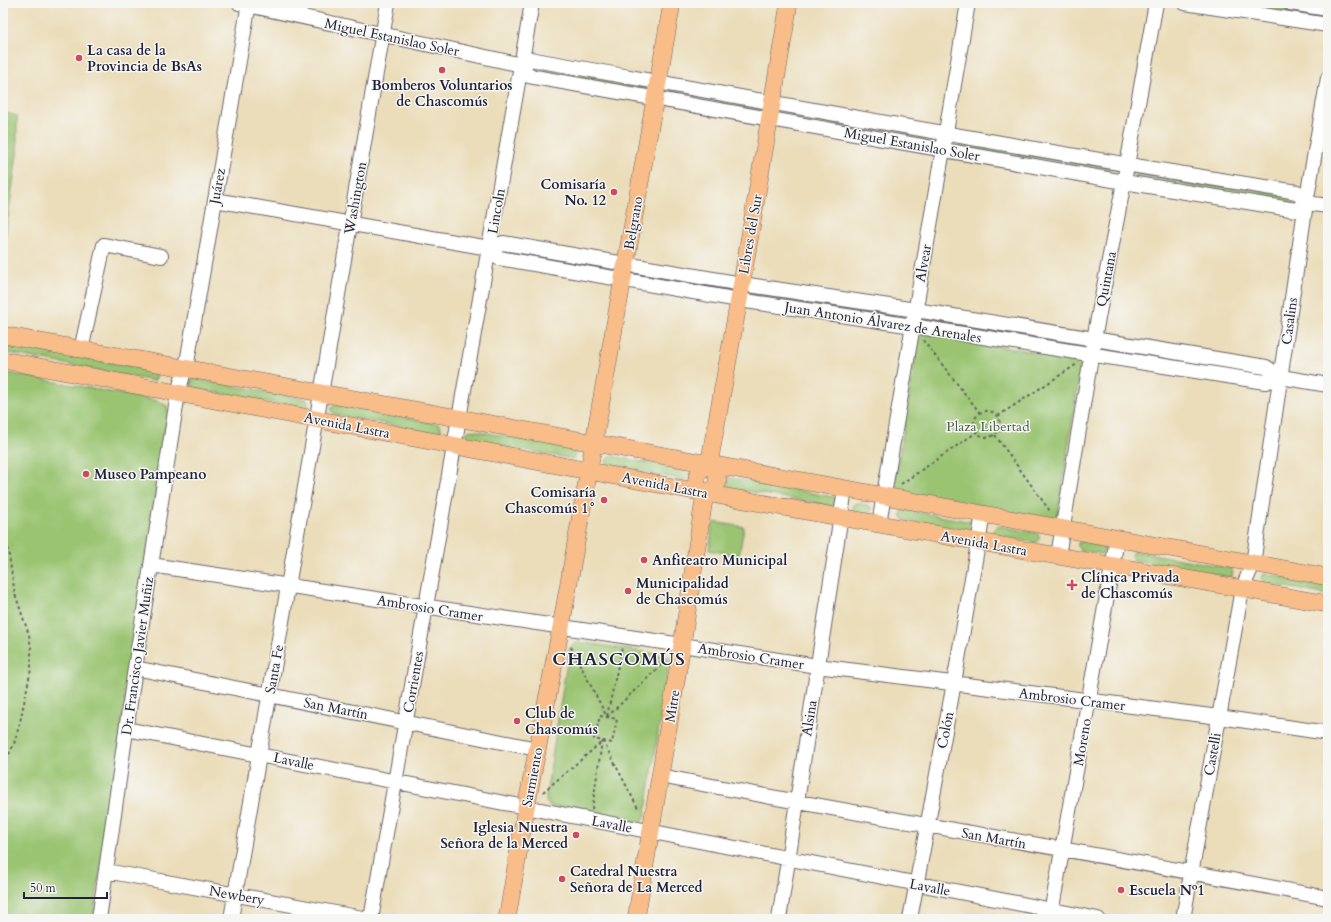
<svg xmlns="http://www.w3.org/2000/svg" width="1331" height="922" viewBox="0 0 1331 922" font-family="Cardo,serif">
  <rect width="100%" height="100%" fill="#f6f6f2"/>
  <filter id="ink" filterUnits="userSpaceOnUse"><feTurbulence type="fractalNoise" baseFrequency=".025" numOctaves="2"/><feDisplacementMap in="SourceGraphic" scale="8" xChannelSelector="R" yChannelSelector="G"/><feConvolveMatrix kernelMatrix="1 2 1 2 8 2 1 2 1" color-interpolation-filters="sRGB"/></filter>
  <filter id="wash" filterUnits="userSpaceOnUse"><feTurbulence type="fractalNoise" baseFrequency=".012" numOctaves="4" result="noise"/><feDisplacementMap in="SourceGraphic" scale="16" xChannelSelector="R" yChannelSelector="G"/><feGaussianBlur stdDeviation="0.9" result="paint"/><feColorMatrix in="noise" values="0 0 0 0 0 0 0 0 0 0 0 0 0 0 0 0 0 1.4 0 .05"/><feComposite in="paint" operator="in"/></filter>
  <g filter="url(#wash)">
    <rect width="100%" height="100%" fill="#ebddb9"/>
    <path fill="#9ac471" stroke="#5e7356" d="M1208,3H1254L1325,14L1327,18Z
      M531,65L647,87L646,90L531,70Z
      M671,90L761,108V111L671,95Z
      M3,112L17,116V155L3,254Z
      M791,112L927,137L926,141L790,116Z
      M962,143L1109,168V173L960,147Z
      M1137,173L1294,197L1296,201L1293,204L1137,178Z
      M503,249L615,269L614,272L502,252Z
      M639,273L731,289L730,293L639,276Z
      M753,293L898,314V318L753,296Z
      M929,319L1075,343L1074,346L929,323Z
      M923,334L1079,359L1081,362V366L1057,518L1055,521L895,492L894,486L918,341L920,337Z
      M3,343L155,371L157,376L154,381L3,352Z
      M1103,347L1265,371L1267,375L1102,351Z
      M3,372L158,401L167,406L168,411L93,919H3Z
      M193,379H196L306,399L309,404L305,409L194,388L191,385Z
      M336,405L439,424L441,427V431L438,434L334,414L331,409L332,407Z
      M471,430L574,449L577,454L573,459L469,440L466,435L467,432Z
      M611,456L687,470L690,475L686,480L609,466L606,461L608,458Z
      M725,477L833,497L836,500V504L833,506L723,487Z
      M857,503L870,506L872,510L869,515L853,512V506Z
      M905,510L973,522L974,524V530L972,532L904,520L901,515L902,512Z
      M713,522L744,527L739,556L709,550Z
      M998,526L1037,533L1039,536V540L1036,543L996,535L993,530L995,528Z
      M1082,541L1102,545L1104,547V552L1101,554L1080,551L1077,546L1079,542Z
      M1135,551L1231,568L1233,572L1232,576L1230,577L1134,560L1131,555L1133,551Z
      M1266,574L1328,585V595L1264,583L1261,578L1262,575Z
      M579,642L663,655L668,657L669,663L645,817L641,822L636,823L550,806L546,801V796L569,649L573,644Z"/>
  </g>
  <g filter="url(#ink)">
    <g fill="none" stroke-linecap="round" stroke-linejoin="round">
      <defs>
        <path id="minor" d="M239,3L522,65L529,76L1124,182L1296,210L1306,203
          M1185,3L1328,25
          M1290,3L1328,9
          M522,65L530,59C786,105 1041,152 1297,192L1306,203L1328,206
          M215,200L489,248L503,243L742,284L916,310L1266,367L1281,377L1328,385
          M489,248L499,258L739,300L913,326L1265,382L1281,377
          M81,350L104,245L161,256
          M879,524L968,3
          M1058,556L1094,339L1124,182L1156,3
          M151,565L682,645L817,666L1219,717L1328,733
          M135,668L537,749
          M126,729L1098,919
          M660,776C882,819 1106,855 1328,898
          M106,871L368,919
          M99,919L135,668L178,393L188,357L249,3
          M231,919L388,3
          M371,919L532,3
          M779,919L845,489
          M910,919L954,683L983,514
          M1050,919L1117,539
          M1183,919L1242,589L1253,564L1306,203L1328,78"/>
        <path id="major" d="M3,335L1328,577
          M3,360L705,493L1328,604
          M709,464L739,300L789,3
          M705,493L713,490L718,482L716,470L709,464
          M705,493L698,488C694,477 699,469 709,464
          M507,919L526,808L561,627L672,3
          M636,919L682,645L705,493"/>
      </defs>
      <use href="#minor" stroke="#686367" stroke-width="16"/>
      <use href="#major" stroke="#686367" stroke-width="18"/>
      <path stroke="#686367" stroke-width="2" stroke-dasharray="3 3" stroke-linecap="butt" d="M923,340L980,413
        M974 424a13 13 0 1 1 26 0a13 13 0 1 1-26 0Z
        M998,416L1077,364
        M995,435L1050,511
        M3,454L6,475L3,496
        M901,484L977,432
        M3,518L15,594L29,635L31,648V669L20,722L14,744L3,766
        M571,647L607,717
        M600,716L617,719L612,743L594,739Z
        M607,716L622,648
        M607,717L665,661
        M603,741L639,810
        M543,792L603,741
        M592,809L602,742"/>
      <use href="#minor" stroke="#fff" stroke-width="14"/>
      <use href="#major" stroke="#f8bd89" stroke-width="17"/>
    </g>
  </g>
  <g fill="#d1495b" stroke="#f6f6f2" stroke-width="1.5">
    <circle cx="79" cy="58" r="4"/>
    <circle cx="442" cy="70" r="4"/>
    <circle cx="614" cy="192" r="4"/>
    <circle cx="86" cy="474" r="4"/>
    <circle cx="604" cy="500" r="4"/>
    <circle cx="644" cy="560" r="4"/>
    <path d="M1070 579h4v4h4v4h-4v4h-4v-4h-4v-4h4z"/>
    <circle cx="628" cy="591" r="4"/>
    <circle cx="517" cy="721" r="4"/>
    <circle cx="576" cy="835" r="4"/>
    <circle cx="562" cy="879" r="4"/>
    <circle cx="1121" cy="890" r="4"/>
  </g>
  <g text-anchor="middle" stroke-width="3" stroke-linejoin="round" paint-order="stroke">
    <g font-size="14" fill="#22223b" stroke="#f6f6f2">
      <text transform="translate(392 37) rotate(12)" y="5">Miguel Estanislao Soler</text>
      <text transform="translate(912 144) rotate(10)" y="5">Miguel Estanislao Soler</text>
      <text transform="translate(217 186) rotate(-80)" y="5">Juárez</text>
      <text transform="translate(355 198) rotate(-80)" y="5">Washington</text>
      <text transform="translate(496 211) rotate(-80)" y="5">Lincoln</text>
      <text transform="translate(633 223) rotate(-80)" y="5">Belgrano</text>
      <text transform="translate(750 234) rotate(-80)" y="5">Libres del Sur</text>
      <text transform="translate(923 263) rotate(-80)" y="5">Alvear</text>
      <text transform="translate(1106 279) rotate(-79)" y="5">Quintana</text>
      <text transform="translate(1289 321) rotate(-82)" y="5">Casalins</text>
      <text transform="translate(883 322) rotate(9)" y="5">Juan Antonio Álvarez de Arenales</text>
      <text transform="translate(347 425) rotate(11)" y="5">Avenida Lastra</text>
      <text transform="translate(665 485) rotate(11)" y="5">Avenida Lastra</text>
      <text transform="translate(984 543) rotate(10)" y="5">Avenida Lastra</text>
      <text transform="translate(430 608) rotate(9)" y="5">Ambrosio Cramer</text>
      <text transform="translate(137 656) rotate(-82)" y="5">Dr. Francisco Javier Muñiz</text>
      <text transform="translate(751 656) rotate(9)" y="5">Ambrosio Cramer</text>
      <text transform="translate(274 669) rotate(-80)" y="5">Santa Fe</text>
      <text transform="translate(413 682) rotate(-80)" y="5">Corrientes</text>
      <text transform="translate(1072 699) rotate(7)" y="5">Ambrosio Cramer</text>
      <text transform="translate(672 706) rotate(-81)" y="5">Mitre</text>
      <text transform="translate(336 708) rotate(11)" y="5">San Martín</text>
      <text transform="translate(809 718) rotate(-81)" y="5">Alsina</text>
      <text transform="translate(945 730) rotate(-79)" y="5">Colón</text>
      <text transform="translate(1082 742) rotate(-80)" y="5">Moreno</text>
      <text transform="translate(1212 754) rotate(-80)" y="5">Castelli</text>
      <text transform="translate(294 761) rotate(12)" y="5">Lavalle</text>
      <text transform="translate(532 777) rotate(-79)" y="5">Sarmiento</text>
      <text transform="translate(612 824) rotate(11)" y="5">Lavalle</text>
      <text transform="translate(994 838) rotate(10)" y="5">San Martín</text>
      <text transform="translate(930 887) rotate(11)" y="5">Lavalle</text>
      <text transform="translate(237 895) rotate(10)" y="5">Newbery</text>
    </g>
    <g font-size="14" font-weight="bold" fill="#22223b" stroke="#f6f6f2" text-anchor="start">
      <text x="87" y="55">La casa de la<tspan x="87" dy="16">Provincia de BsAs</tspan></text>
      <text x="442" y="90" text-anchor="middle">Bomberos Voluntarios<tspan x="442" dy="16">de Chascomús</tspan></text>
      <text x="606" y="189" text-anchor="end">Comisaría<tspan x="606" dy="16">No. 12</tspan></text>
      <text x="94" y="479">Museo Pampeano</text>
      <text x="596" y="497" text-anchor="end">Comisaría<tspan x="596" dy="16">Chascomús 1°</tspan></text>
      <text x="652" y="565">Anfiteatro Municipal</text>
      <text x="1081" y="582">Clínica Privada<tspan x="1081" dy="16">de Chascomús</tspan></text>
      <text x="636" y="588">Municipalidad<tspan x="636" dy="16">de Chascomús</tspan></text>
      <text x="525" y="718">Club de<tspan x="525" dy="16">Chascomús</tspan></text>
      <text x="568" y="832" text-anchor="end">Iglesia Nuestra<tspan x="568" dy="16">Señora de la Merced</tspan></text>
      <text x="570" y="876">Catedral Nuestra<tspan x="570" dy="16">Señora de La Merced</tspan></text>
      <text x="1129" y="895">Escuela Nº1</text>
    </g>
    <g font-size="14" fill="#4c5b4e" stroke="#f6f6f2">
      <text x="988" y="431">Plaza Libertad</text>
    </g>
    <g font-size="18" font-weight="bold" letter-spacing="1" fill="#22223b" stroke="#f6f6f2">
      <text x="619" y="665">CHASCOMÚS</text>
    </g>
  </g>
  <rect width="1331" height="922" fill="none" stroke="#f6f6f2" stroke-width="16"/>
  <path d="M24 892v6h83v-6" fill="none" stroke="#22223b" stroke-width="2"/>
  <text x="30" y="892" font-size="12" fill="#22223b" stroke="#f6f6f2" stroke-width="3" paint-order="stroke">50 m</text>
</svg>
